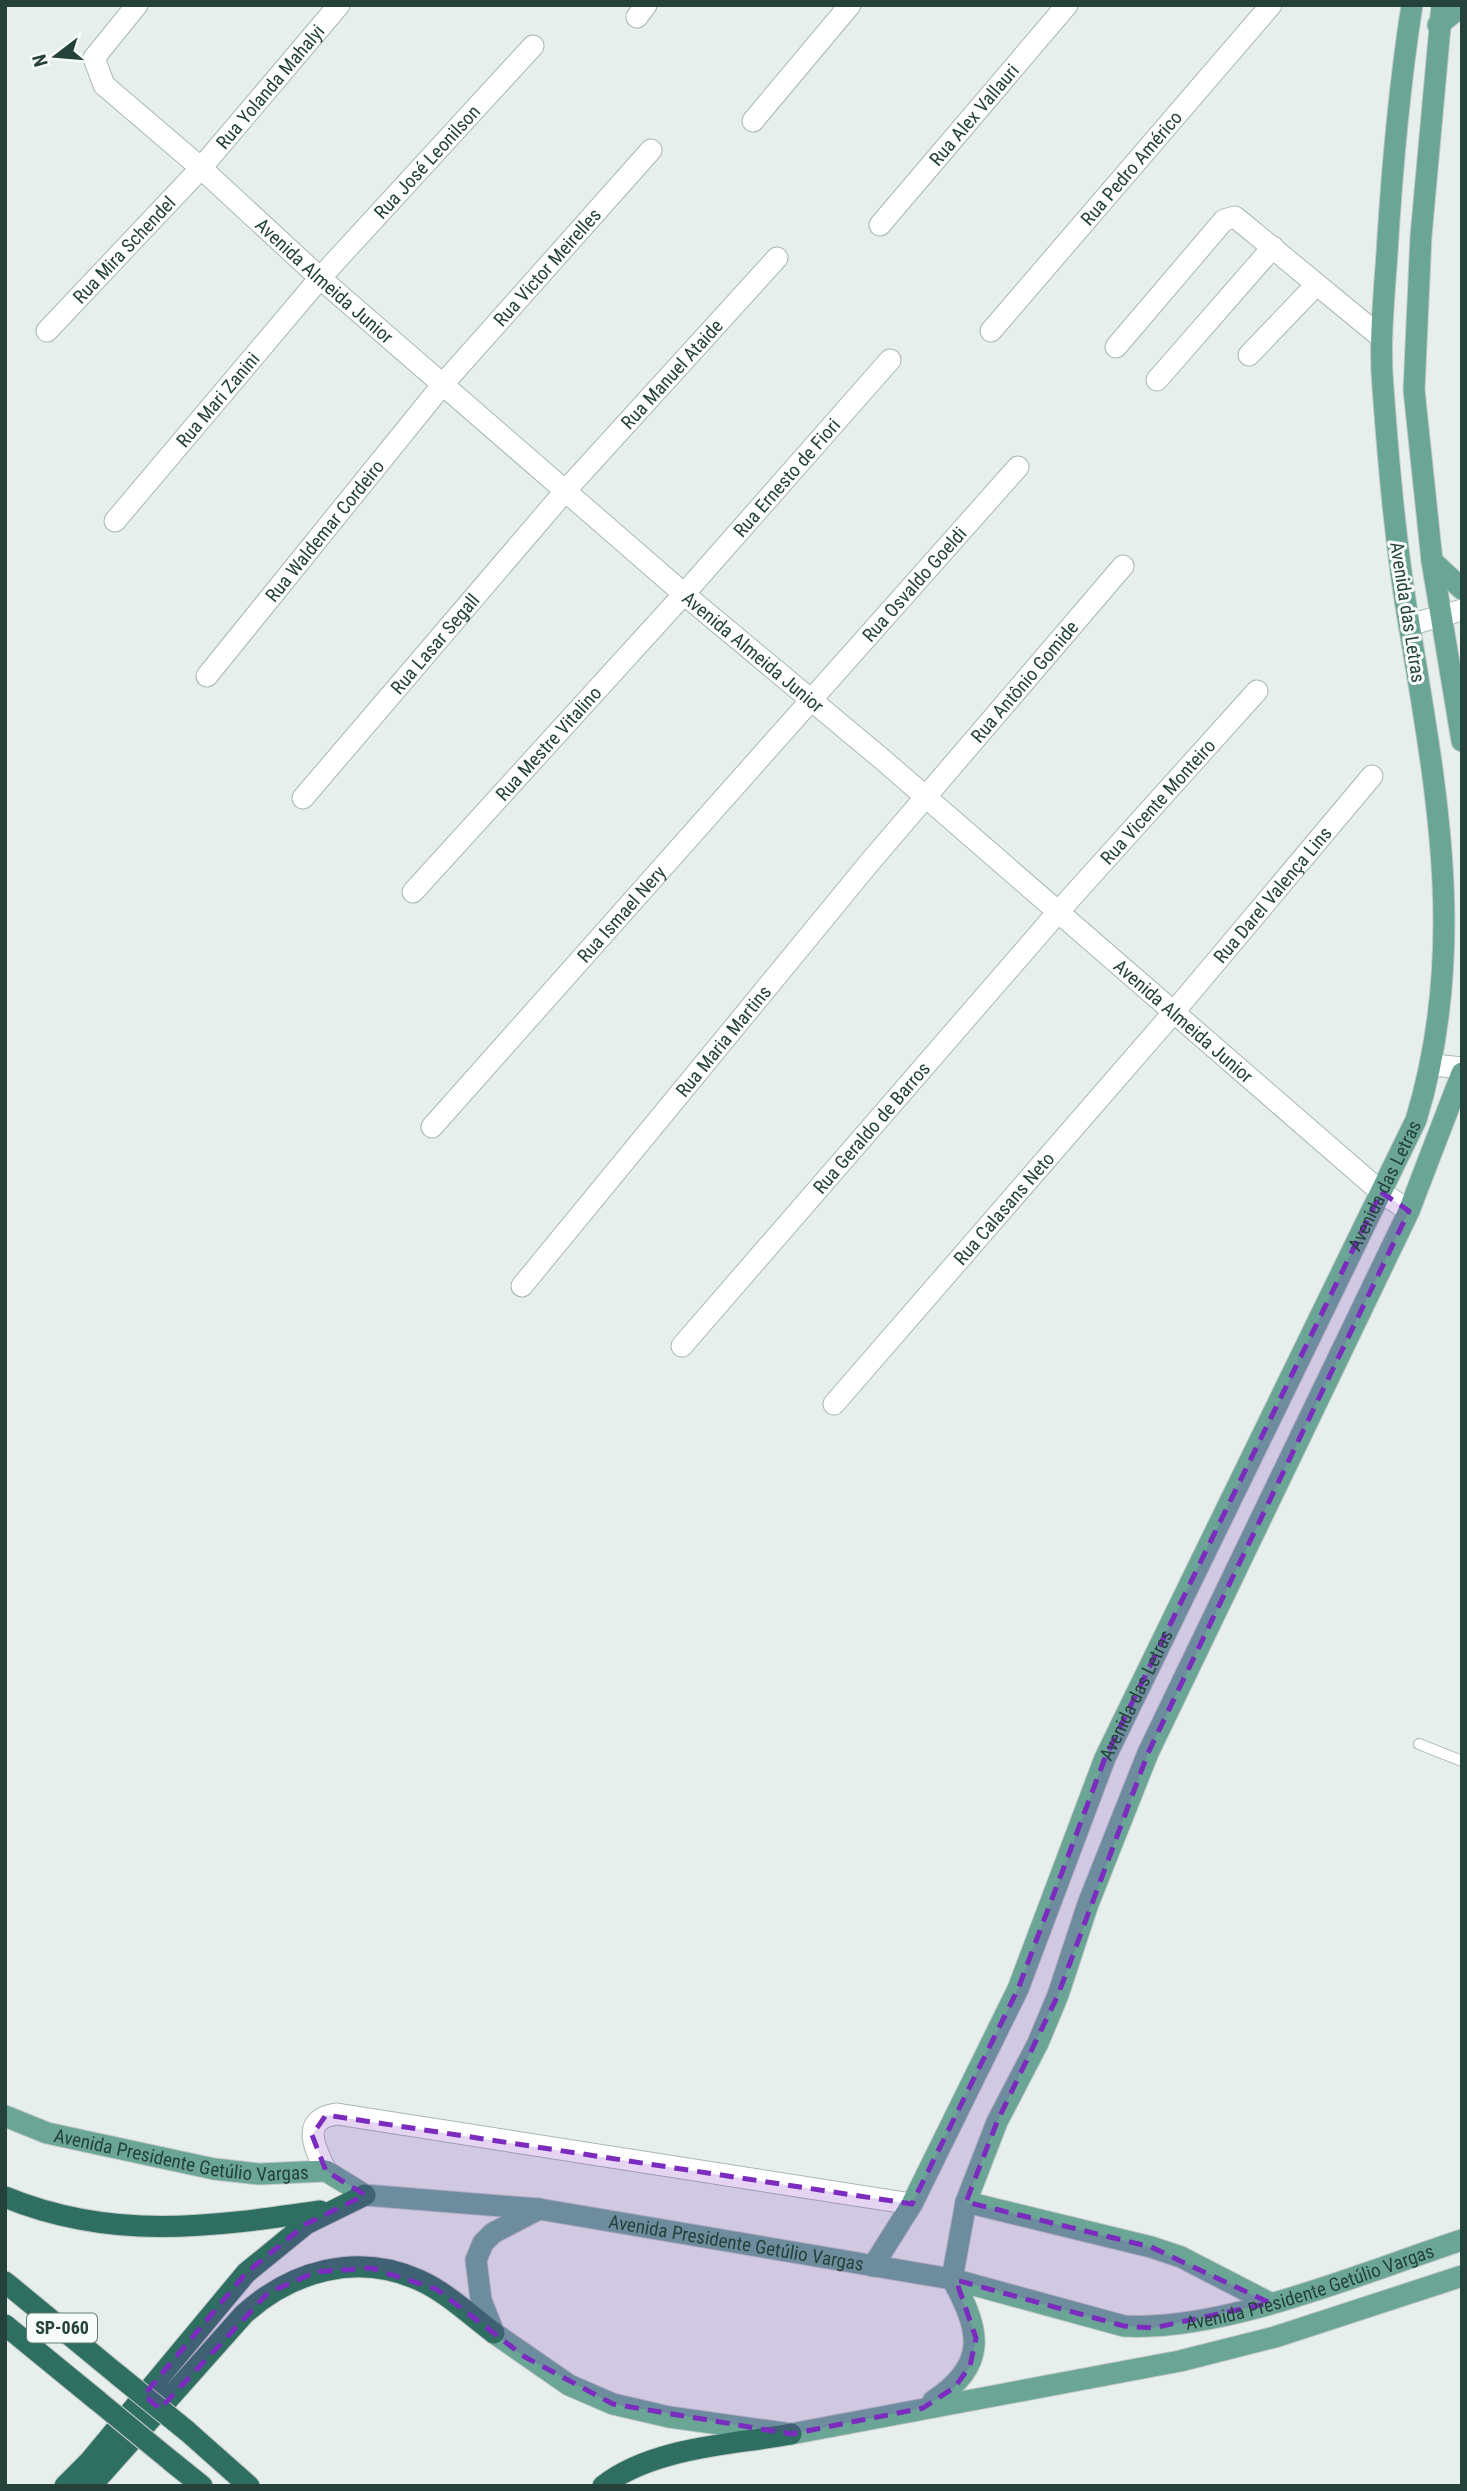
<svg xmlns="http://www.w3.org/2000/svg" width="1467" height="2491" viewBox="0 0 1467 2491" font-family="'Roboto Condensed',sans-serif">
  <rect width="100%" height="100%" fill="#e6efeb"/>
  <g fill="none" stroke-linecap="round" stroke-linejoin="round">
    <defs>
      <path id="service" d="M1419,1744L1462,1761"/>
      <g id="minor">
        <path id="s1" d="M137,5L94,58L104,85L201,168L320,278L684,594L882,759L1381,1192L1409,1211"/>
        <path d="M637,17L646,5"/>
        <path d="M753,121L850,5"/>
        <path id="s2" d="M880,225L1067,5"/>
        <path id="s3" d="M47,331L201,168L339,5"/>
        <path id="s4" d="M991,331L1271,5"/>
        <path d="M1116,347L1224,220L1235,217L1382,338"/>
        <path d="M1249,355L1316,285"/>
        <path d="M1157,380L1273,247"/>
        <path id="s5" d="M115,521L320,278L533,46"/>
        <path id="s6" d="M207,676L443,384L651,150"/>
        <path id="s7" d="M303,798L566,490L777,258"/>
        <path id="s8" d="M413,892L684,594L890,360"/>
        <path id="s9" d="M432,1127L1018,467"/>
        <path id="s10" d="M522,1286L870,862L1123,566"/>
        <path id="s11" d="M682,1346L1059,911L1257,691"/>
        <path id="s12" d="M834,1404L1173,1013L1372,776"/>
        <path d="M326,2171C315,2148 299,2119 337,2114L912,2204"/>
      </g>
      <path id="secondary" d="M1409,625L1462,610
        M1434,1065L1462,1068"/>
      <g id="primary">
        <path d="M1442,5L1421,236L1414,390L1432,561L1462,741"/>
        <path d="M1438,25L1462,6"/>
        <path d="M1432,561L1462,589"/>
        <path id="s13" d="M5,2116L47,2133L214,2169L259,2174L326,2171L365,2195L539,2209L952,2279L1124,2326C1224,2332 1364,2272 1462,2240"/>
        <path d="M966,2202L1151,2247L1181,2257L1270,2303"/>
        <path d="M539,2209L493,2233L483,2243L476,2260L481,2300L494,2333L569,2385L613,2404L669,2417L791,2434L1180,2361L1275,2337L1462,2276"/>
        <path id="s14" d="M873,2266L912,2204L1018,1989L1105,1758L1416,1120C1467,953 1438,798 1410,630C1396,550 1389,469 1383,388C1379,343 1384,298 1387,253C1392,169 1399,88 1412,5"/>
        <path d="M952,2279L966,2202L997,2122L1038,2043L1058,1995L1088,1904L1148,1753L1409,1211L1462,1073"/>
        <path d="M933,2401C988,2365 981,2331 952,2279"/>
      </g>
      <path id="motorway" d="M5,2197C112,2241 210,2227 320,2211
        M5,2282L118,2375
        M5,2325L98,2401
        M187,2431L249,2486
        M171,2461L202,2486
        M65,2486L89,2462L246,2273L306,2224L365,2195
        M91,2486L244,2314C292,2271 357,2252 419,2280C446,2292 470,2315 494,2333
        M603,2486C653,2447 731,2445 791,2434"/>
    </defs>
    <use href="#service" stroke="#a8b8b2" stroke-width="12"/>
    <use href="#minor" stroke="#a8b8b2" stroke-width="23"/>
    <use href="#secondary" stroke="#a4bbb3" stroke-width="23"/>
    <use href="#primary" stroke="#c2cac8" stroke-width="23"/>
    <use href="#motorway" stroke="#c2cac8" stroke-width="23"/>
    <use href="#service" stroke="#fff" stroke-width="10"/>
    <use href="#minor" stroke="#fff" stroke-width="21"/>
    <use href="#secondary" stroke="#fff" stroke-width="21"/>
    <use href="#primary" stroke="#6aa596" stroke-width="21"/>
    <use href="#motorway" stroke="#2f6f62" stroke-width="21"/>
    <defs>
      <path id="motorway-bridge" d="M118,2375L187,2431
        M98,2401L171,2461"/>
    </defs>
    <use href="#motorway-bridge" stroke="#c2cac8" stroke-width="23" stroke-linecap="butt"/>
    <use href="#motorway-bridge" stroke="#2f6f62" stroke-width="21"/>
  </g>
  <path fill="#7b2cbf" fill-opacity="0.2" stroke="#7b2cbf" stroke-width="5" stroke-dasharray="14 9" stroke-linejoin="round" d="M1381,1192L1409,1211L1148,1753L1058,1995L997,2122L966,2202L1151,2247L1270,2303L1153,2328L1124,2326L956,2280L976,2338L970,2366L955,2387L923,2408L791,2434L613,2404L525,2357L436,2289L371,2268L316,2272L268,2293L160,2409L144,2395L246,2273L306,2224L365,2195L326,2171L312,2135L326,2115L912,2204L1018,1989L1105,1758Z"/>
  <g text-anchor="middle" stroke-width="6" stroke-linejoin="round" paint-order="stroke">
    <rect fill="#f7fbf9" stroke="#637a73" stroke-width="2" x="27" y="2313.5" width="70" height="29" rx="5"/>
    <g font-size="18" font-weight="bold" fill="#24423a">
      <text x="62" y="2334">SP-060</text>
    </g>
    <g font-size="19" fill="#24423a" stroke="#f7fbf9">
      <text dy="7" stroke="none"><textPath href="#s3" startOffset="331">Rua Yolanda Mahalyi</textPath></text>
      <text dy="7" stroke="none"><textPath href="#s2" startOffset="145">Rua Alex Vallauri</textPath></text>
      <text dy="7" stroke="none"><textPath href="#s5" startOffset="476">Rua José Leonilson</textPath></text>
      <text dy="7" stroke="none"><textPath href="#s4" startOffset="215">Rua Pedro Américo</textPath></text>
      <text dy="7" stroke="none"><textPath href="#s3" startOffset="112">Rua Mira Schendel</textPath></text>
      <text dy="7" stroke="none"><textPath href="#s6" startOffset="532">Rua Victor Meirelles</textPath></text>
      <text dy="7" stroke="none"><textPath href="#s1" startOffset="392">Avenida Almeida Junior</textPath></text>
      <text dy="7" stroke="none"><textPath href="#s7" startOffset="562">Rua Manuel Ataide</textPath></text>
      <text dy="7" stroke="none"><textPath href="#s5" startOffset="159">Rua Mari Zanini</textPath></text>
      <text dy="7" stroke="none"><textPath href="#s8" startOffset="558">Rua Ernesto de Fiori</textPath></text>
      <text dy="7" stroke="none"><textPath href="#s6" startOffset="187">Rua Waldemar Cordeiro</textPath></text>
      <text dy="7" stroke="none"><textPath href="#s9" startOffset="726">Rua Osvaldo Goeldi</textPath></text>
      <text transform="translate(1408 612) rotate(81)" y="7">Avenida das Letras</text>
      <text dy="7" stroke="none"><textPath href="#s7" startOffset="203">Rua Lasar Segall</textPath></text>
      <text dy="7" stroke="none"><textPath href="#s1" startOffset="959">Avenida Almeida Junior</textPath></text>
      <text dy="7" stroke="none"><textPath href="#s10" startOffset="786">Rua Antônio Gomide</textPath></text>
      <text dy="7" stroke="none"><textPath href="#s8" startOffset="201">Rua Mestre Vitalino</textPath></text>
      <text dy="7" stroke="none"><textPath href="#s11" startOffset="723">Rua Vicente Monteiro</textPath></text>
      <text dy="7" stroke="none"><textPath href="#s12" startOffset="672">Rua Darel Valença Lins</textPath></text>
      <text dy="7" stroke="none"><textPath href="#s9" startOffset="285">Rua Ismael Nery</textPath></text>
      <text dy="7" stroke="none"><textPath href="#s1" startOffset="1526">Avenida Almeida Junior</textPath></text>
      <text dy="7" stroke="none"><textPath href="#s10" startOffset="317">Rua Maria Martins</textPath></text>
      <text dy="7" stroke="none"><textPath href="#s11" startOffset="289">Rua Geraldo de Barros</textPath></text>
      <text dy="7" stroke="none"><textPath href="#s14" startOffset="1197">Avenida das Letras</textPath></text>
      <text dy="7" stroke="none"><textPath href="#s12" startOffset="259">Rua Calasans Neto</textPath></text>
      <text dy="7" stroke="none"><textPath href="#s14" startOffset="630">Avenida das Letras</textPath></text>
      <text dy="7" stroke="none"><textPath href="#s13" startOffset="182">Avenida Presidente Getúlio Vargas</textPath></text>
      <text dy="7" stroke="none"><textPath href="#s13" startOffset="749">Avenida Presidente Getúlio Vargas</textPath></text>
      <text dy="7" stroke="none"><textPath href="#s13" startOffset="1337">Avenida Presidente Getúlio Vargas</textPath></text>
    </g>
  </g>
  <rect width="1467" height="2491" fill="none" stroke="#24423a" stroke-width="14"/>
  <g transform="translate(56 56) rotate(254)" stroke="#f7fbf9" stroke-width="5" paint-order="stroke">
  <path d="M0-5L12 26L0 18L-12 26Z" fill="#24423a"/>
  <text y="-10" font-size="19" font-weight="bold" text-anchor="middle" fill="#24423a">N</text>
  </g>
</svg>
